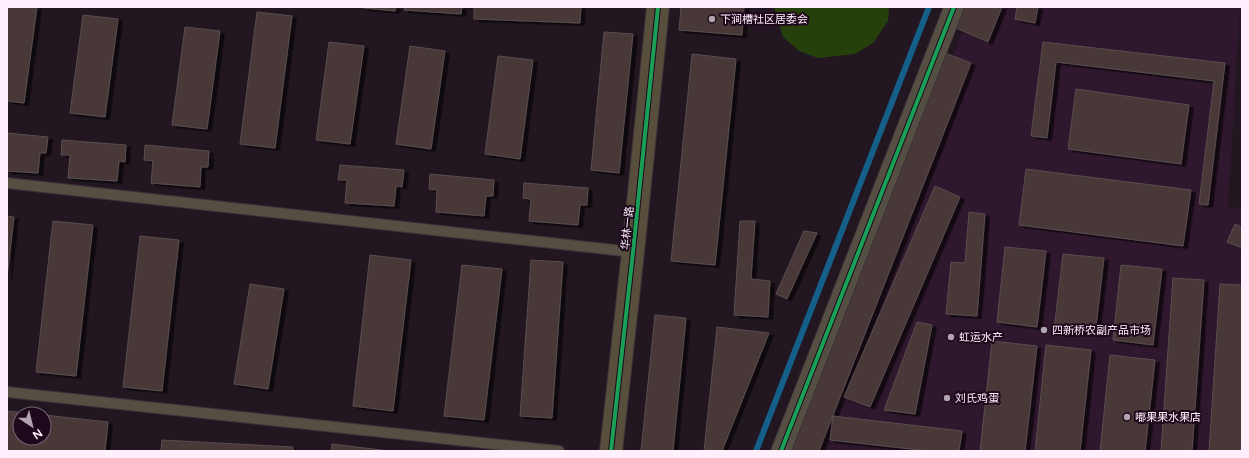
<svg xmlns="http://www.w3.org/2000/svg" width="1249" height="458" viewBox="0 0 1249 458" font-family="'Varela Round','Noto Sans SC',sans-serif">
  <defs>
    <filter id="shadow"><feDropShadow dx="4.5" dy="2.5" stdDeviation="0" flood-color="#0009"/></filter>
  </defs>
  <rect width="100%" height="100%" fill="#221721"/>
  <path fill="#2f172d" d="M972,7H1240L1228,207L1242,208V451H800Z"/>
  <path fill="#26400c" d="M774,7H889L888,21L873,43L855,54L818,58L799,51L783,37Z"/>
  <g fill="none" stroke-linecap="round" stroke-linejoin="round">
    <path stroke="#15608b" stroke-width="6" d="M756,451L929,7"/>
  </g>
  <path fill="#493737" stroke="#594d50" filter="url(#shadow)" d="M7,7H37L24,103L7,101Z
    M364,7H396L395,11L364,8Z
    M405,7H462L461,14L404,10Z
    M474,7H581L580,23L474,19Z
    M681,7H744L742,35L679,30Z
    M964,7H1002L988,42L956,28Z
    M1017,7H1038L1035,23L1015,19Z
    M257,12L292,16L275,148L240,144Z
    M83,15L118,19L105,117L70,113Z
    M185,27L220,31L207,129L172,125Z
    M604,32L633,34L619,173L591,170Z
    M329,42L364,46L350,144L316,140Z
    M1043,42L1225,63L1208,205L1199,204L1214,81L1056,62L1047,138L1031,136Z
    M410,46L445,51L431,149L396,144Z
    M945,53L971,63L819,451H789Z
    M692,54L736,59L715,265L671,261Z
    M498,56L533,60L520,159L485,154Z
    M1076,89L1189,105L1181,164L1068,149Z
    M7,133L48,137L46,153H40L38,173L7,171Z
    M62,140L126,145L125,162L119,161L117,181L68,178L70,155H61Z
    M145,145L209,151L208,167H201L200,187L151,183L153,161L144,160Z
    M340,165L404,170L402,187L396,186L394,206L345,203L347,180H338Z
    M1026,169L1191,190L1183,246L1019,225Z
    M430,174L494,180L493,196H486L484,216L436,212L437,190L429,189Z
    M524,183L588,188L587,205H580L578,225L529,221L531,199L523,198Z
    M935,186L960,197L870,407L844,397Z
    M969,212L985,214L977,316L946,314L951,262L965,263Z
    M7,216L14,217L7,277Z
    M53,221L93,225L76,376L36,372Z
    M740,221H755L751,279L770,281L768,317L734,315Z
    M1235,224L1242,227V248L1227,242Z
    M804,231L817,233L787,299L776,294Z
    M140,236L179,240L162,391L123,387Z
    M1005,247L1046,251L1037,327L997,322Z
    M1063,254L1104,258L1095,334L1054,330Z
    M370,255L411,260L393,411L353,406Z
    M531,260L563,262L552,418L520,416Z
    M462,265L502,269L484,420L444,416Z
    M1121,265L1162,269L1153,345L1113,340Z
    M1173,278L1204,280L1192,451H1161Z
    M250,284L284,289L268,389L234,384Z
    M1220,284L1242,285V431L1241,451H1209Z
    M655,315L686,318L673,451H641Z
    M917,322L932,325L915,414L884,410Z
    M717,327L769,333L722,451H704Z
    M992,341L1037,346L1025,451H980Z
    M1046,345L1091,350L1080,451H1035Z
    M1110,355L1155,360L1145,451H1100Z
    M7,411L35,414H20V438H44V415L108,422L105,451H7Z
    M833,416L962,431L959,451H929L830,440Z
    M162,440L293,447V451H161Z
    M332,444L389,451H331Z"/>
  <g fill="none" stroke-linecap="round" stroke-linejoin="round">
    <defs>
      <path id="lane" d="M7,183L633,252
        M7,392L559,451"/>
      <path id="street" d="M781,451L954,7"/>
      <path id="secondary" d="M611,451L633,252L658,7"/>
    </defs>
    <use href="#lane" stroke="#3c323a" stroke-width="12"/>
    <use href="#street" stroke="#3c323a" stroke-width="21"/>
    <use href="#secondary" stroke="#3c323a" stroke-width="24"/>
    <use href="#lane" stroke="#554e42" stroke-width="10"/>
    <use href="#street" stroke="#554e42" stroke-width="19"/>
    <use href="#secondary" stroke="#574e3b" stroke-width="22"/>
    <defs>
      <path id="cycleway" d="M611,451L633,252L658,7
        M781,451L954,7"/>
    </defs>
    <use href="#cycleway" stroke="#1d091b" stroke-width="6"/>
    <use href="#cycleway" stroke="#1a9f57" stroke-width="4"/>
  </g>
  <g fill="#b1a3af" stroke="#1d091b" stroke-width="1.5">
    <circle cx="712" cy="19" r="4"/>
    <circle cx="1044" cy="330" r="4"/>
    <circle cx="951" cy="337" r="4"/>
    <circle cx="947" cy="398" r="4"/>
    <circle cx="1127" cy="417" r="4"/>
  </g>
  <g text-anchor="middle" stroke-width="4" stroke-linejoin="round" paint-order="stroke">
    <g font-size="11" fill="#feeffc" stroke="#1d091b" text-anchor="start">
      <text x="720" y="23">下涧槽社区居委会</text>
      <text x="1052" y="334">四新桥农副产品市场</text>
      <text x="959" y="341">虹运水产</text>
      <text x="955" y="402">刘氏鸡蛋</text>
      <text x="1135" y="421">嘟果果水果店</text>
    </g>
    <g font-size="11" fill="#feeffc" stroke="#1d091b">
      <text transform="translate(627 228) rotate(-84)" y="4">华林一路</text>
    </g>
  </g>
  <rect width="1249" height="458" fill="none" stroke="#feeffc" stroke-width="16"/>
  <g transform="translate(32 426) rotate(145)"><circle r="19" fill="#1d091b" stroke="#776575"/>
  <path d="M0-3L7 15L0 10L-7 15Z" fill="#b1a3af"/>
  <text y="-6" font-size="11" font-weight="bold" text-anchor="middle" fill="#feeffc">N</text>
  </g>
</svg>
